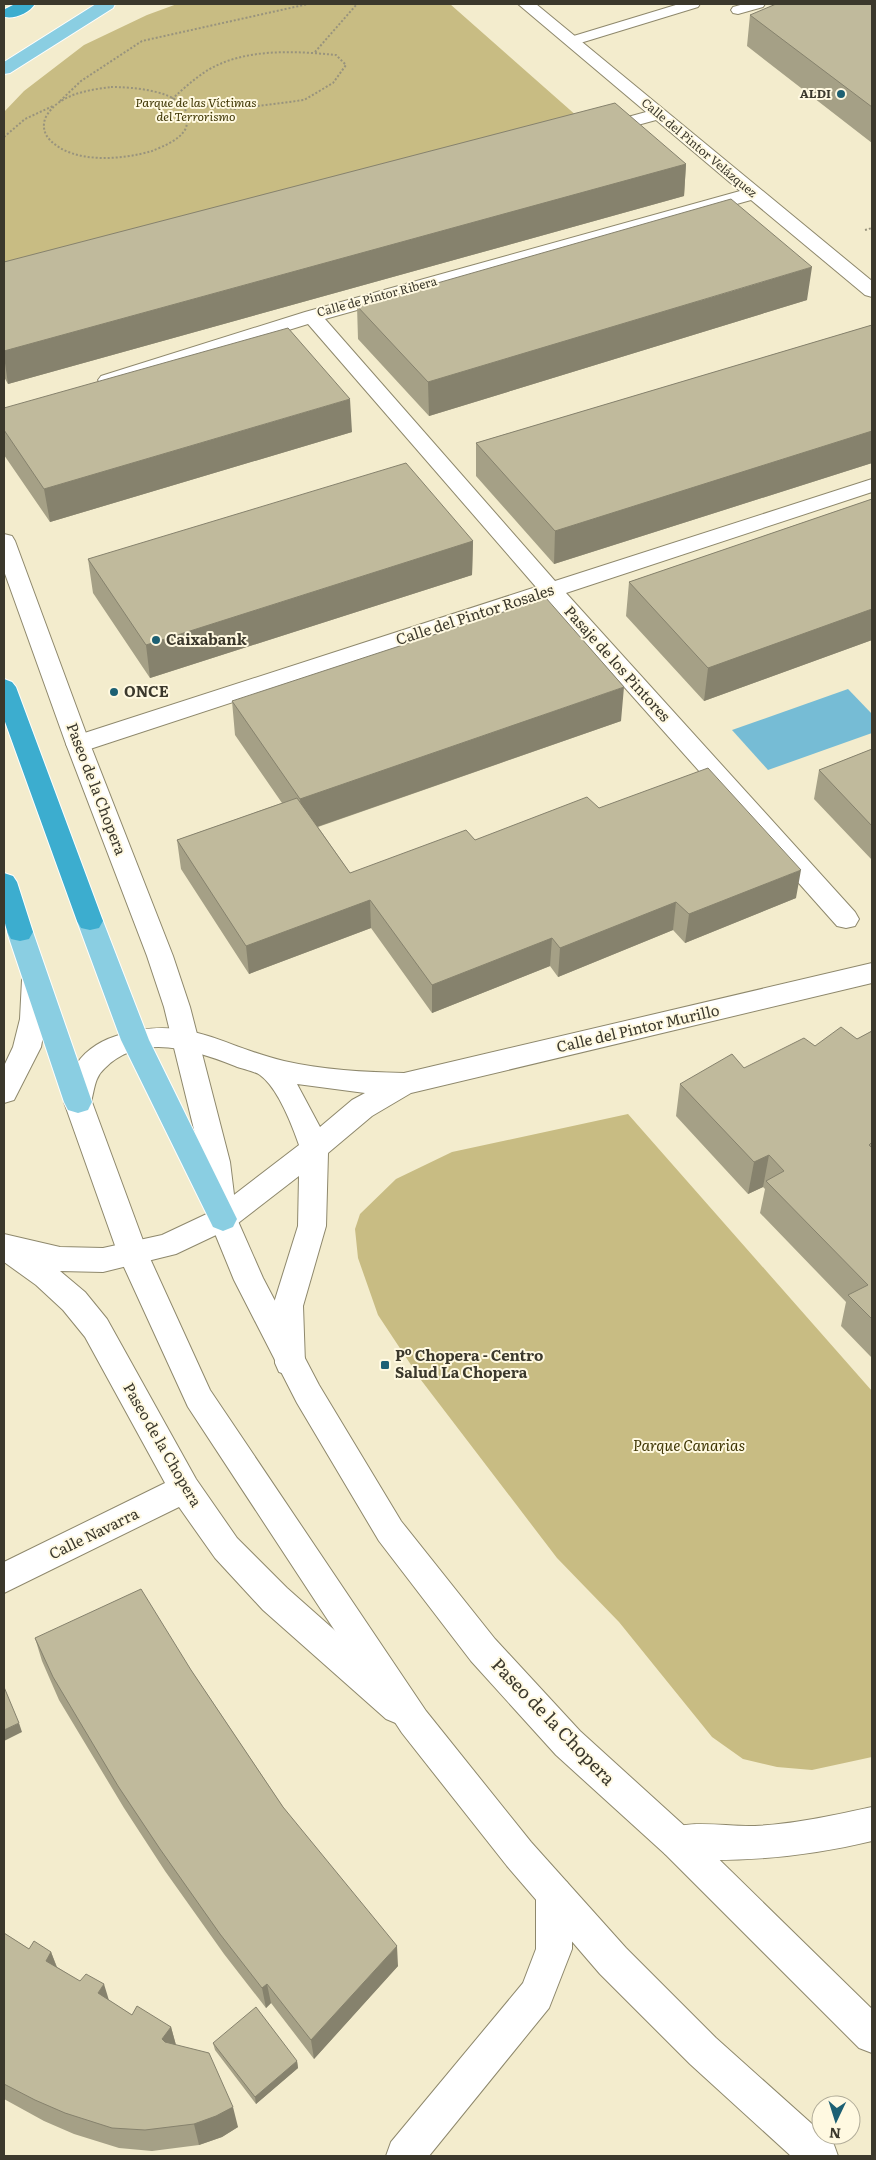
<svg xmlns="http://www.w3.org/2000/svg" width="876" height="2160" viewBox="0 0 876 2160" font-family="Literata,serif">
  <rect width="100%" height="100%" fill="#f3eccd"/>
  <path fill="#c8bc83" d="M177,4H450L578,117L4,273V112L24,91L84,45L147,15Z
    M628,1114L872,1391V1757L812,1770L777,1767L743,1759L712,1737L619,1622L557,1558L421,1380L378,1315L358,1258L355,1229L360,1214L396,1179L452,1152Z"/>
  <path fill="#76bcd5" d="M848,689L872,714V733L768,770L732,730Z"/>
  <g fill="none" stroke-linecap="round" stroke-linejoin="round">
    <defs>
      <path id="lane" d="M679,4H700L698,7L577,44H567L565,41L567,38Z
        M744,4H765L763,7L738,14L733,13L731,10L733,7Z"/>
      <path id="street" d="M518,4H536L872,281V297L865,295L751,200L325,319L555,581L872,479V492L566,593L855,912L859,919L855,926L846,928L837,926L546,599L87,750L78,752L69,750L66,744L69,738L536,587L308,324L115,384L108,386L101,384L98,380L101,376L305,312L740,191L656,120L601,135L595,134L592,130L595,126L646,112Z
        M872,963V983L411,1093L372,1116L328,1153L326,1226L303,1306L305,1363L301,1372L290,1376L279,1372L275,1363L273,1306L298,1226L299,1176L233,1227L176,1254L103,1272L60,1271L85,1292L107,1319L196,1479L237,1538L287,1588L410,1697L415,1708L410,1719L398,1724L386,1719L263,1610L215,1558L179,1507L4,1593V1562L165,1483L85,1337L63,1310L36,1285L4,1262V1234L60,1247L103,1248L162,1235L213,1211L299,1145C292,1125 278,1088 260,1075C254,1071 242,1069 235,1066C194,1050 141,1032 105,1068C92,1079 95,1096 88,1110L78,1113L68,1110C62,1098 67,1082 73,1070C82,1053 97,1042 116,1036C186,1013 220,1046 284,1061C323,1070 364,1072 404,1073ZM297,1084L365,1093L352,1100L320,1127Z
        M35,970L44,973L48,980L46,1019L41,1047L14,1100L4,1103V1066L13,1047L20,1019L22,980L26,973Z
        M872,1807V1841C818,1854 769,1860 713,1860C696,1859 681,1861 665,1854L659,1842L665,1830C692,1819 726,1827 755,1826C795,1824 834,1815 872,1807Z
        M554,1877L567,1882L572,1895V1949L549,2008L429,2156H386L391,2142L523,1983L536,1949V1895L541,1882Z"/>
      <path id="secondary" d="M4,534L12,536L15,541L90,744L173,956L190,1007L230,1162L237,1219L263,1278L319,1385L401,1521L495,1639L580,1731L689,1830L872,2009V2053L859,2048L665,1854L556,1755L471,1661L379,1541L297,1403L234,1280L209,1219L202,1162L164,1007L147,956L66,744L4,571Z
        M78,1091L88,1094L92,1102L148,1254L210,1390L426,1711L531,1842L626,1948L716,2038L821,2132V2135H824L833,2142L838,2156H791L690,2064L600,1974L507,1866L402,1733L188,1407L118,1254L64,1102L68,1094Z"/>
      <path id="primary" d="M96,4H115L113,8L10,73L4,74V62Z
        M90,912L99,914L103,921L149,1040L237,1219L233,1227L223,1231L213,1227L121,1040L77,921L81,914Z
        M20,923L29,925L33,932L92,1102L88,1110L78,1113L68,1110L64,1102L7,932L11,925Z"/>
      <path id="highway" d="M15,4H35C29,13 15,19 5,17V9Z
        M4,679L12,682L16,687L103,921L99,928L90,930L81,928L77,921L4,719Z
        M4,873L13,876L17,882L33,932L29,939L20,941L11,939C0,920 3,894 4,873Z"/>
    </defs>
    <use href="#lane" stroke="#8e886c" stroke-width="2"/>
    <use href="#street" stroke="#8e886c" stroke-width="2"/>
    <use href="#secondary" stroke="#8e886c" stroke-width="2"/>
    <use href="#primary" stroke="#fff" stroke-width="2"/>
    <use href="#highway" stroke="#fff" stroke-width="2"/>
    <path stroke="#98937d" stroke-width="2" stroke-dasharray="2 2" stroke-linecap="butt" d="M315,52L357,4
      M111,87C130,87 186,90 187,117C187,121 187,124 186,128C180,140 164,146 152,151C122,160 73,164 50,140C43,133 42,123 47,115C60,94 88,90 111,87Z
      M172,99C183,89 195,78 208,70C245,48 295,51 336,55L346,65L333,83L304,100L235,109L180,104
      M60,101L81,81L142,41L308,4
      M4,137L25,119L53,106
      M865,230L872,228"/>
    <use href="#lane" fill="#fff" fill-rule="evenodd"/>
    <use href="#street" fill="#fff" fill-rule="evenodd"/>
    <use href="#secondary" fill="#fff" fill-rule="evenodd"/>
    <use href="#primary" fill="#8acee2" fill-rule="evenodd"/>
    <use href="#highway" fill="#3cadcf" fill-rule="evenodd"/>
  </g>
  <path fill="#a5a086" d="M872,4V143L747,46L750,15Z
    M686,164L684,196L8,384L4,377V262Z
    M807,300L429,416L358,339L357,306Z
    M872,325V463L554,564L476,476V443Z
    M4,408L352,432L50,522L4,455Z
    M872,499V640L704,701L626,616L629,582Z
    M473,541L472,575L150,678L93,593L88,559Z
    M232,701L621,721L318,827L350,873L475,840L599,808L796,898L685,943L673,930L558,977L550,966L432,1013L371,928L249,974L181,869L177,840L282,803L235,735Z
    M872,749V860L814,799L819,770Z
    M872,1031V1358L841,1326L846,1302L760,1213L765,1189L763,1187L748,1194L676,1116L680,1084L744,1068L815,1046L857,1039Z
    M35,1638L191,1670L283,1807L398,1966L314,2059L271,2003L266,2008L224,1954L165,1871L124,1808L59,1700L42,1661Z
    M4,1933L29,1949L51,1952L57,1967L132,2015L171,2027L176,2045L238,2127L222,2137L199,2145L152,2151L119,2148L74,2134L44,2121L4,2099Z
    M213,2043L297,2061L298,2068L256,2104L215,2050Z"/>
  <path fill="#86826d" d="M686,164L684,196L8,384L4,356V351Z
    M812,267L807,300L429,416L428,382Z
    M350,399L352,432L50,522L44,489Z
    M872,431V463L554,564L555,531Z
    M473,541L472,575L150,678L146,645Z
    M872,609V640L704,701L708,668Z
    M624,687L621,721L302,832L300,799Z
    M801,870L796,898L685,943L689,914Z
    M370,900L371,928L249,974L246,946Z
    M676,902L673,930L558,977L560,948Z
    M552,938L550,966L432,1013V985Z
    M769,1155L763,1187L748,1194L754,1162Z
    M19,1723L22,1732L4,1741V1730Z
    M397,1946L398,1966L314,2059L311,2040Z
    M51,1952L60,1976L46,1961Z
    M104,1984L111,2007L98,1993Z
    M267,1984L271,2003L266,2008L262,1988Z
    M171,2027L177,2049L168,2061L162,2039Z
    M297,2061L298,2068L256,2104L255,2097Z
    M233,2107L238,2127L222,2137L199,2145L194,2124Z"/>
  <path fill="#c0ba9c" stroke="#86826d" d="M776,4H872V107L750,15Z
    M615,103L686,164L4,351V262Z
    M731,199L812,267L428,382L357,306Z
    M872,325V431L555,531L476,443Z
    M288,328L350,399L44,489L4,430V408Z
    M406,463L473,541L146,645L88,559Z
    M872,499V609L708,668L629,582Z
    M546,598L624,687L300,799L232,701Z
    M872,749V826L819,770Z
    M708,768L801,870L689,914L676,902L560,948L552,938L432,985L370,900L246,946L177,840L297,798L350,873L466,830L475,840L587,797L599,808Z
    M841,1027L857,1039L872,1031V1142L869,1145L872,1148V1319L848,1295L868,1285L766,1181L784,1171L769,1155L754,1162L680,1084L732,1054L744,1068L804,1038L815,1046Z
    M141,1589L191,1670L283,1807L397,1946L311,2040L267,1984L262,1988L220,1934L160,1849L118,1786L53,1677L35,1638Z
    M4,1687L19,1723L4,1730Z
    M4,1933L29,1949L34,1941L51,1952L46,1961L80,1981L86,1974L104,1984L98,1993L132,2015L137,2006L171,2027L162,2039L165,2042L209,2053L233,2107L216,2116L194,2124L145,2130L112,2128L65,2113L35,2100L4,2084Z
    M256,2007L297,2061L255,2097L213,2043Z"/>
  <g fill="#1d6073" stroke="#fff9e1" stroke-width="2">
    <circle cx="841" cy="94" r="5"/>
    <circle cx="156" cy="640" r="5"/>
    <circle cx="114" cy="692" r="5"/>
    <rect x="380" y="1360" width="10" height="10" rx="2.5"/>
  </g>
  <g text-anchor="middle" stroke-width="4" stroke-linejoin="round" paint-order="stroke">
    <g font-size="12" font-weight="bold" fill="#3b382c" stroke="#fff9e1" text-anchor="end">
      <text x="831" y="98">ALDI</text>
    </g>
    <g font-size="12" font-style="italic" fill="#3f3604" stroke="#fff9e1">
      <text x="196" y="107">Parque de las Víctimas<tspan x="196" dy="14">del Terrorismo</tspan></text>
    </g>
    <g font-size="12" fill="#3b382c" stroke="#fff9e1">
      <text transform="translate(699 148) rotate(40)" y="4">Calle del Pintor Velázquez</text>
      <text transform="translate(377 297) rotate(-15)" y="4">Calle de Pintor Ribera</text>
    </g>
    <g font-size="15" fill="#3b382c" stroke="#fff9e1">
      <text transform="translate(475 615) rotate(-18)" y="5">Calle del Pintor Rosales</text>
      <text transform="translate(617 664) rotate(48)" y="5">Pasaje de los Pintores</text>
      <text transform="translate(96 789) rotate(69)" y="5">Paseo de la Chopera</text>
      <text transform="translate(638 1029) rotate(-13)" y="5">Calle del Pintor Murillo</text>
      <text transform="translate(162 1445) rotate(60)" y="5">Paseo de la Chopera</text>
      <text transform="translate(94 1534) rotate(-26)" y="5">Calle Navarra</text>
    </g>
    <g font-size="15" font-weight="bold" fill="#3b382c" stroke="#fff9e1" text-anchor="start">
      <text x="166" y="645">Caixabank</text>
      <text x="124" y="697">ONCE</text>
      <text x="395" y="1361">Pº Chopera - Centro<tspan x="395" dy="17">Salud La Chopera</tspan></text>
    </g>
    <g font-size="15" font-style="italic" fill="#3f3604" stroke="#fff9e1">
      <text x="689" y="1451">Parque Canarias</text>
    </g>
    <g font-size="18" fill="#3b382c" stroke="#fff9e1">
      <text transform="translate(553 1722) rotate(46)" y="6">Paseo de la Chopera</text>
    </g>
  </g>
  <rect width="876" height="2160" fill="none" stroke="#3b382c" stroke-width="10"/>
  <g transform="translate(836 2120) rotate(184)"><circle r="24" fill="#fff9e1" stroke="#b1ac99"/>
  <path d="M0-4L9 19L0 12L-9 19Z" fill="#1d6073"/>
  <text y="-8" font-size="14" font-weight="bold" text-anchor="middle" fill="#3b382c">N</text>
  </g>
</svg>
